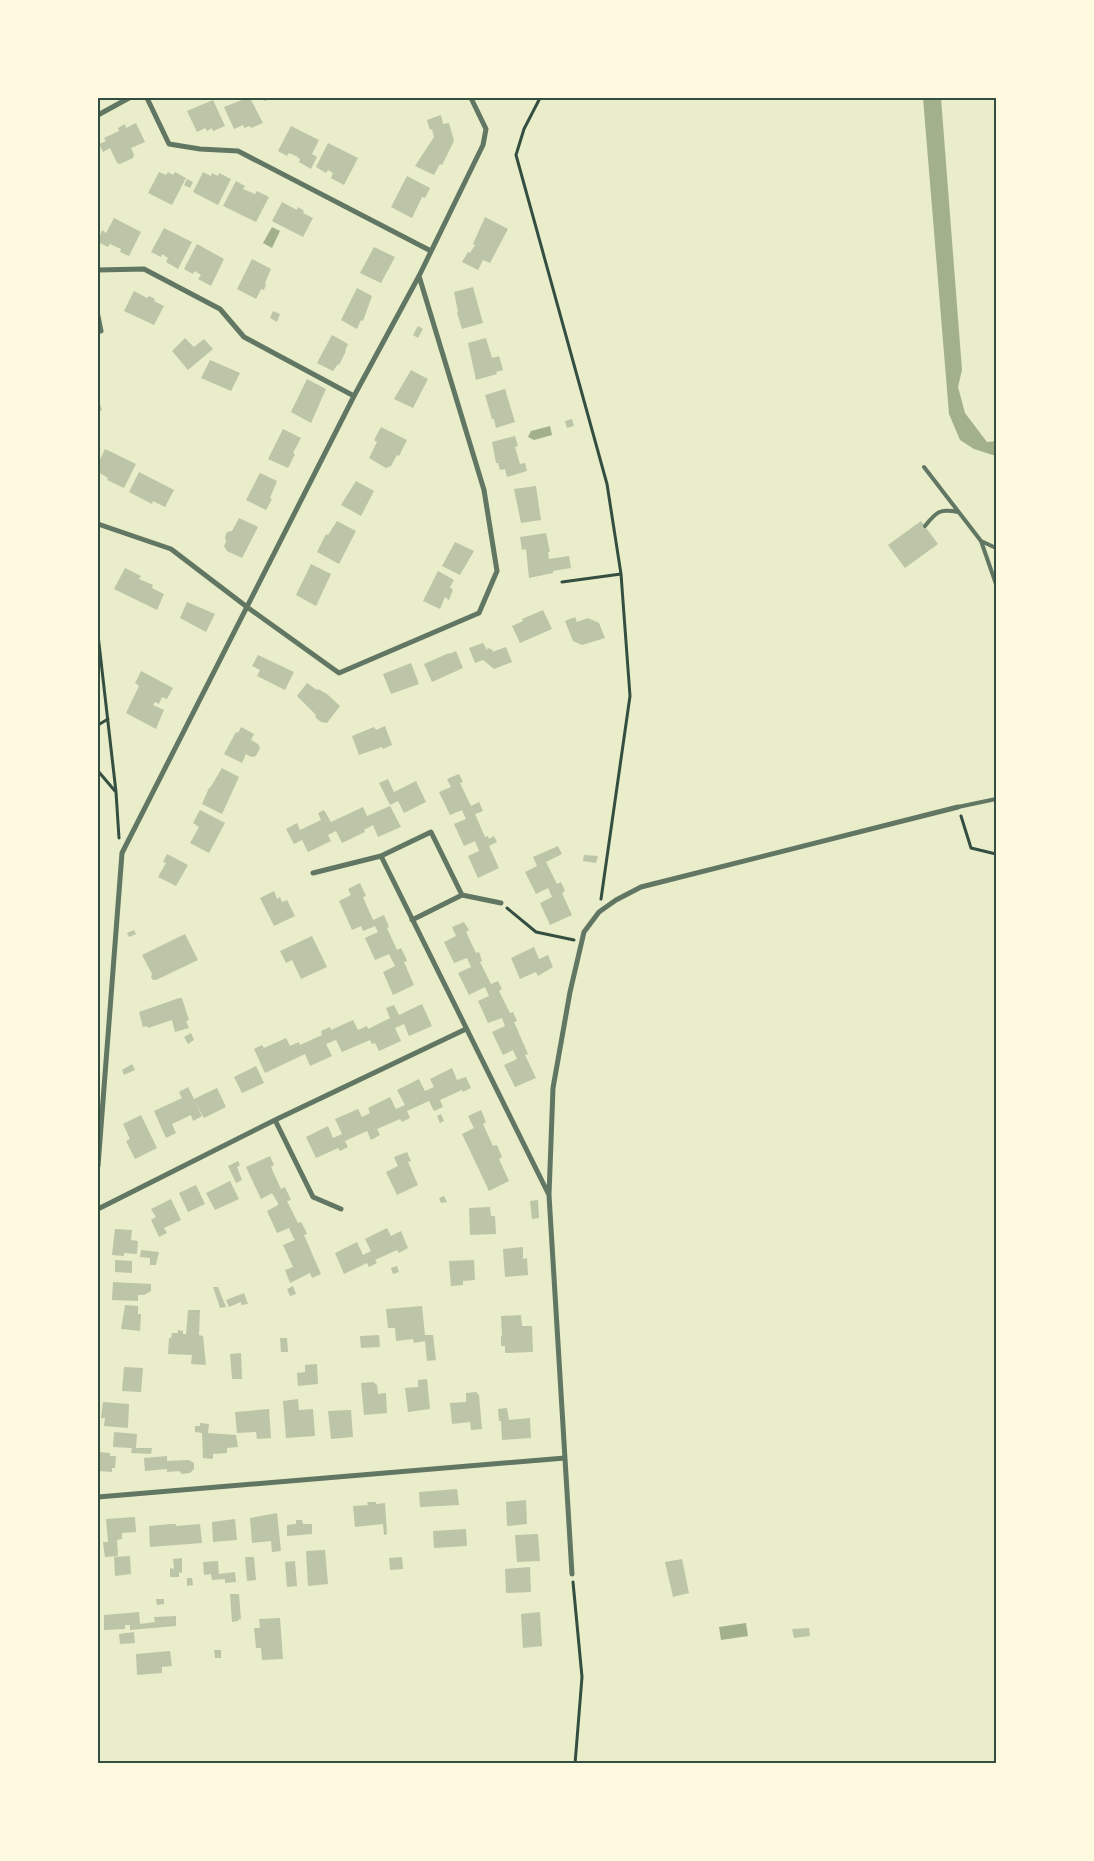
<svg xmlns="http://www.w3.org/2000/svg" width="1094" height="1861" viewBox="0 0 1094 1861" font-family="'Open Sans',sans-serif">
  <rect width="100%" height="100%" fill="#e9edc9"/>
  <path fill="#a3b18a" d="M923,98H941L962,370L958,387L965,413L987,442L996,441V456L974,449L960,440L949,414Z
    M272,227L280,231L272,248L263,243Z
    M550,426L552,435L534,440L528,437L531,431Z
    M746,1623L748,1636L721,1640L719,1627Z"/>
  <path fill="#bcc5a7" d="M247,98H250L263,123L251,128L250,126L244,128L243,125L234,129L224,107Z
    M261,98H273L265,101Z
    M213,100L225,126L213,131L212,128L207,131L205,128L197,132L187,111Z
    M441,115L443,124L449,123L454,141L442,165L440,164L434,175L415,166L434,137L432,129L430,130L427,120Z
    M136,123L145,142L131,148L134,155L133,158L120,164L117,163L110,148L103,152L99,144L106,141L104,138L119,131L118,128L125,124L126,128Z
    M291,126L319,140L312,154L317,157L311,169L299,162L300,159L296,156L289,153L287,156L278,151Z
    M328,143L358,158L344,185L331,178L333,173L328,170L326,173L316,167Z
    M159,172L166,175L168,172L173,175L175,172L186,178L172,205L148,193Z
    M203,172L211,176L212,173L218,176L219,173L231,179L218,205L193,192Z
    M407,176L430,188L425,198L422,197L412,218L391,207Z
    M187,179L193,182L190,188L184,185Z
    M236,181L245,186L243,189L255,194L257,191L269,197L256,222L223,206Z
    M282,202L297,210L298,207L304,211L303,213L313,218L303,237L272,221Z
    M485,217L508,229L490,263L483,260L478,270L462,262L468,252L470,253L475,245L473,244Z
    M114,218L141,232L129,256L120,252L121,249L110,244L108,247L98,242L102,230L106,233Z
    M164,228L192,242L178,269L166,262L168,258L162,254L161,257L151,252Z
    M197,244L224,259L211,286L198,279L201,275L195,271L193,274L184,269Z
    M374,247L395,257L381,283L360,273Z
    M252,259L271,269L265,283L266,284L264,290L261,289L256,299L237,289Z
    M473,287L483,323L462,329L457,313L458,312L454,292Z
    M357,288L372,296L363,321L361,320L357,329L341,320Z
    M134,291L147,298L149,296L155,299L154,301L164,306L154,325L124,311Z
    M273,311L280,314L277,322L270,318Z
    M418,326L423,329L418,338L413,335Z
    M332,335L348,344L345,351H346L339,365L338,364L333,371L317,363Z
    M185,338L194,347L204,339L213,349L188,370L172,351Z
    M486,338L492,358L499,356L503,370L496,372L497,374L476,380L468,343Z
    M210,360L240,373L231,391L201,378Z
    M411,370L428,379L413,408L394,399Z
    M307,379L326,389L311,423L291,412Z
    M505,389L515,422L496,428L494,419H492L485,395Z
    M98,402L100,404L102,410L98,412Z
    M572,419L574,426L567,428L565,421Z
    M381,427L407,440L399,456L397,455L391,466L386,468L369,458L377,442L374,440Z
    M283,429L301,438L293,453L295,454L288,468L268,459Z
    M515,436L518,446L515,447L520,464L525,463L527,471L507,477L505,469L500,470L498,463H496L492,442Z
    M105,449L136,464L124,488L107,480L108,478L98,472V464Z
    M139,472L174,490L165,507L153,501L152,504L129,492Z
    M260,473L277,481L270,498L272,499L266,510L246,500Z
    M356,481L374,491L361,516L341,505Z
    M536,486L541,520L521,523L514,489Z
    M239,518L258,527L242,558L227,551L224,546L226,542L225,537L227,532L232,531Z
    M337,521L356,531L339,564L317,552L326,534L328,535Z
    M921,521L938,544L905,568L888,545Z
    M546,533L550,552H548L549,559L569,556L571,568L553,571V573L529,578L526,549L522,550L520,537Z
    M455,542L474,551L460,575L442,566Z
    M311,564L331,574L316,606L296,595Z
    M125,568L141,576L139,579L153,585L152,588L164,594L157,610L114,589Z
    M438,571L454,580L450,587L453,590L449,600L445,597L440,609L423,601Z
    M187,602L215,614L206,632L180,618Z
    M543,610L552,629L520,643L512,626L523,621L522,619Z
    M575,617L577,622L588,618L599,623L605,638L582,645L573,641L565,621Z
    M483,643L487,650L488,648L493,650L492,652L506,647L512,662L494,669L483,660L475,663L469,648Z
    M456,651L463,668L432,682L424,664L449,653V654Z
    M258,655L294,672L285,690L257,676L260,670L252,666Z
    M411,663L419,684L391,694L383,674Z
    M141,671L173,688L167,699L162,697L159,704L155,702L153,705L164,710L156,729L126,713L139,686L135,683Z
    M307,683L317,690L318,689L327,694L340,706L327,723L321,722L316,718L315,714L297,696Z
    M385,726L392,745L383,749L382,747L359,755L352,736L374,727L376,730Z
    M241,727L254,734L251,740L258,744L260,748L256,756L251,757L246,754L242,763L224,754L236,732L238,733Z
    M222,768L239,777L222,814L202,804L209,788H210Z
    M459,774L463,782L460,783L471,806L479,802L483,811L475,814L485,837L488,836L489,839L494,836L497,842L489,846L499,868L478,878L468,856L479,851L475,841L464,846L454,824L466,819L462,810L450,815L439,792L451,787L447,779Z
    M388,779L394,792L416,781L426,802L404,813L398,801L390,805L379,783Z
    M390,806L401,827L378,837L373,825L364,830L365,832L342,843L336,831L328,835L331,841L308,852L302,840L294,844L286,829L297,823L300,830L321,820L318,813L324,810L331,822L363,807L367,816Z
    M200,810L225,823L209,853L190,843L199,827L193,823Z
    M558,846L562,854L546,862L557,884L561,882L565,891L562,893L572,915L550,925L540,903L552,897L548,888L536,894L525,872L537,866L533,857Z
    M167,854L188,865L176,886L158,877L166,863L163,862Z
    M584,855L598,856L596,863L583,861Z
    M360,883L366,896L363,897L373,920L384,915L389,927L387,928L397,950L401,948L406,958L407,961L404,962L414,985L393,995L383,972L395,966L389,954L375,960L365,938L378,932L375,926L363,931L361,926L352,930L339,901L351,895L348,889Z
    M274,891L277,899L280,897L282,902L287,900L295,916L274,926L260,898Z
    M464,922L469,930L466,932L476,953L479,952L482,961L480,962L491,984L498,981L502,989L499,991L510,1013L513,1012L517,1021L514,1022L528,1054L525,1055L536,1078L515,1087L504,1065L517,1059L513,1050L503,1055L492,1032L505,1026L502,1018L488,1023L478,1001L489,996L485,987L469,995L458,973L471,967L467,958L454,963L444,942L456,936L452,927Z
    M134,930L136,934L129,937L127,933Z
    M185,934L198,960L156,980H153L151,977L152,974L142,955Z
    M312,936L327,967L301,979L292,960L286,963L280,951Z
    M534,947L539,959L548,955L553,967L538,976L536,972L520,979L511,958Z
    M100,976V988L98,990V978Z
    M179,998H182L189,1020L186,1021L189,1028L175,1032L172,1020L148,1028L147,1026L143,1027L139,1012Z
    M422,1004L432,1026L409,1036L404,1024L395,1028L401,1041L379,1051L375,1043L372,1044L370,1040L342,1052L336,1040L326,1044L332,1056L310,1066L305,1054L265,1073L254,1049L262,1045L264,1048L286,1038L290,1046L299,1042L300,1045L322,1035L321,1031L330,1027L331,1030L353,1020L358,1030L367,1026L368,1029L390,1018L386,1008L394,1005L399,1015Z
    M191,1033L194,1040L188,1044L184,1037Z
    M132,1064L135,1070L124,1075L122,1070Z
    M256,1066L264,1083L242,1093L234,1077Z
    M452,1068L457,1080L466,1077L471,1088L463,1092L462,1090L440,1100L443,1107L434,1111L429,1101L407,1111L410,1118L402,1122L400,1119L377,1129L380,1135L371,1140L367,1131L345,1141L348,1147L340,1151L338,1148L316,1158L306,1137L328,1126L333,1138L342,1134L335,1119L358,1109L362,1117L370,1113L368,1108L390,1097L396,1109L405,1105L397,1090L419,1079L425,1091L434,1087L430,1079Z
    M188,1087L194,1099L217,1088L226,1107L204,1118L195,1102L202,1116L193,1121L191,1115L172,1124L176,1133L166,1138L154,1111L182,1098L179,1092Z
    M481,1110L486,1122L483,1124L493,1146L497,1145L502,1157L499,1159L509,1181L489,1191L462,1134L474,1128L468,1116Z
    M441,1114L444,1121L440,1123L437,1116Z
    M141,1115L157,1148L135,1159L126,1141L130,1139L123,1124Z
    M407,1152L411,1161L408,1162L418,1185L397,1195L386,1172L398,1166L394,1157Z
    M270,1156L274,1165L271,1167L281,1189L285,1187L291,1200L287,1201L298,1223L301,1222L306,1231L307,1234L304,1235L321,1274L312,1278L310,1273L290,1283L285,1270L293,1267L283,1245L295,1240L293,1237L289,1228L277,1233L267,1211L278,1205V1203L272,1193L261,1199L246,1167Z
    M238,1161L240,1165L237,1167L242,1180L236,1183L228,1166Z
    M230,1181L239,1199L215,1210L206,1193Z
    M196,1185L205,1204L188,1212L179,1193Z
    M444,1196L447,1202L441,1203L439,1198Z
    M171,1199L181,1220L164,1228L167,1233L159,1237L151,1220L156,1217L151,1209Z
    M538,1200L539,1218L532,1219L530,1201Z
    M490,1207L491,1216H495L496,1234L470,1235L469,1208Z
    M387,1228L391,1236L401,1231L408,1248L399,1253L397,1250L375,1260L377,1263L369,1267L367,1263L344,1274L335,1253L357,1242L363,1255L371,1251L365,1239Z
    M115,1229L132,1230L131,1240L138,1241L137,1254L124,1253V1256L112,1255Z
    M523,1247V1259L527,1258L528,1275L505,1277L503,1249Z
    M141,1250L159,1252L156,1265H150V1258L140,1257Z
    M115,1260L132,1261V1273L115,1272Z
    M474,1260L475,1280L463,1281V1285L451,1286L449,1261Z
    M397,1266L399,1272L393,1274L391,1268Z
    M113,1282L151,1284V1291L144,1295H138V1301L112,1300Z
    M293,1286L296,1294L290,1296L287,1289Z
    M213,1287H218L226,1307L220,1308Z
    M244,1293L248,1304L241,1305V1302L229,1307L226,1300Z
    M125,1305L138,1306V1314H141L140,1331L121,1329Z
    M422,1306L425,1335H433L436,1360L427,1361L425,1341L414,1343L413,1339L396,1341L395,1328H388L386,1309Z
    M188,1310H200L199,1335L203,1336L206,1365L191,1364L192,1355L168,1354L169,1338H171L172,1333H178V1330L183,1331V1334H186Z
    M521,1315L522,1326H532L533,1352L505,1353V1346H501V1336H502L501,1316Z
    M379,1335L380,1347L361,1348L360,1336Z
    M280,1338H287L288,1352H281Z
    M241,1353L242,1379H232L230,1354Z
    M317,1364L318,1384L298,1386L297,1373L305,1372V1365Z
    M124,1367L143,1368L141,1392L122,1391Z
    M427,1379L430,1409L408,1412L405,1388L418,1387V1380Z
    M373,1382L377,1385L378,1394L386,1393L387,1413L364,1415L361,1383Z
    M476,1392L479,1395L482,1429L471,1430L470,1422L452,1424L450,1403L466,1402V1393Z
    M298,1399L299,1410L313,1409L315,1436L286,1438L283,1401Z
    M103,1402L129,1404L128,1428L104,1426L105,1418H101Z
    M507,1408L509,1420L530,1418L531,1438L502,1440L501,1421H499L498,1409Z
    M269,1409L271,1438L257,1439L256,1432L237,1433L235,1412Z
    M351,1410L353,1437L331,1439L328,1411Z
    M200,1423L209,1424L208,1433L236,1435L238,1447L227,1448V1453L213,1454V1459L203,1458L202,1433L195,1432V1426H200Z
    M114,1432L137,1434L136,1448H152L151,1454L131,1453L132,1448L113,1447Z
    M100,1452L110,1453V1456H116L115,1468H112V1472L99,1471Z
    M167,1456V1461L189,1460L194,1463V1469L190,1473L182,1474L179,1471L167,1472V1469L145,1471L144,1458Z
    M457,1489L459,1505L420,1507L419,1492Z
    M526,1500L527,1524L507,1526L506,1502Z
    M367,1502H376V1504L385,1503L387,1534L384,1535L383,1524L355,1527L353,1506L368,1505Z
    M277,1513L281,1551L272,1552L271,1541L252,1543L250,1518Z
    M135,1517L136,1532L122,1533V1539L117,1540L118,1556L105,1557L103,1542H108L106,1519Z
    M235,1519L237,1540L213,1542L212,1522Z
    M296,1520H302L303,1524H312V1534L287,1536V1525L296,1524Z
    M171,1524H176V1526L200,1524L202,1543L150,1547L149,1526Z
    M466,1529L467,1546L434,1548L433,1531Z
    M538,1534L540,1561L517,1562L515,1535Z
    M325,1550L328,1584L308,1586L306,1551Z
    M130,1556L131,1574L115,1576L114,1557Z
    M245,1557H254L256,1580L247,1581Z
    M402,1557L403,1569L390,1570L389,1558Z
    M182,1558V1573L179,1572V1577H170V1568L174,1569L173,1559Z
    M682,1559L689,1593L673,1597L665,1562Z
    M218,1561L219,1574L235,1572L236,1582L225,1583V1579L212,1580L211,1574L204,1575L203,1562Z
    M295,1561L297,1586L287,1587L285,1562Z
    M530,1567L531,1592L506,1593L505,1569Z
    M187,1578H192L193,1585L187,1586Z
    M230,1594H239L241,1619L238,1620V1621L232,1622Z
    M156,1599H164V1604L157,1605Z
    M139,1612L140,1624L155,1622L154,1617L176,1616V1626L130,1630V1625H125V1629L104,1630V1615Z
    M540,1612L542,1646L523,1648L521,1614Z
    M280,1618L283,1659L262,1660L261,1648H256L254,1628H260L259,1619Z
    M809,1628L810,1636L794,1638L792,1629Z
    M134,1632L135,1643L120,1644L119,1634Z
    M214,1650H221V1658H215Z
    M170,1651L172,1666L162,1667V1673L137,1675L136,1654Z"/>
  <g fill="none" stroke-linecap="round" stroke-linejoin="round">
    <path stroke="#344e41" stroke-width="3" d="M540,98L524,129L516,155L607,484L621,574L630,696L601,899
      M562,582L621,574
      M98,635L116,792L119,838
      M98,725L108,719
      M98,771L115,791
      M961,816L971,848L996,854
      M507,908L536,932L574,940
      M573,1582L582,1677L575,1764"/>
    <path stroke="#617663" stroke-width="4" d="M924,467L981,541L996,548
      M925,526C936,512 940,508 958,512
      M981,541L996,584
      M958,807L996,799"/>
    <path stroke="#617663" stroke-width="5" d="M147,98L169,144L200,149L238,151L431,251
      M98,115L129,98
      M98,270L144,269L220,309L244,337L354,396
      M98,316L101,331
      M98,524L171,549L247,607L339,673L479,613L497,571L484,490L419,276
      M381,856L549,1195
      M313,873L381,856L431,832L462,895L412,920
      M462,895L501,903
      M275,1120L313,1197L341,1209
      M98,1166L122,853L354,396L419,276L483,145L486,129L471,98
      M98,1209L275,1120L466,1029
      M98,1497L565,1458
      M572,1574L549,1195L553,1088L570,992L584,932L599,912L616,900L641,887L958,807"/>
  </g>
  <rect width="1094" height="1861" fill="none" stroke="#fefae0" stroke-width="198"/>
  <rect x="99" y="99" width="896" height="1663" fill="none" stroke="#344e41" stroke-width="2"/>
</svg>
